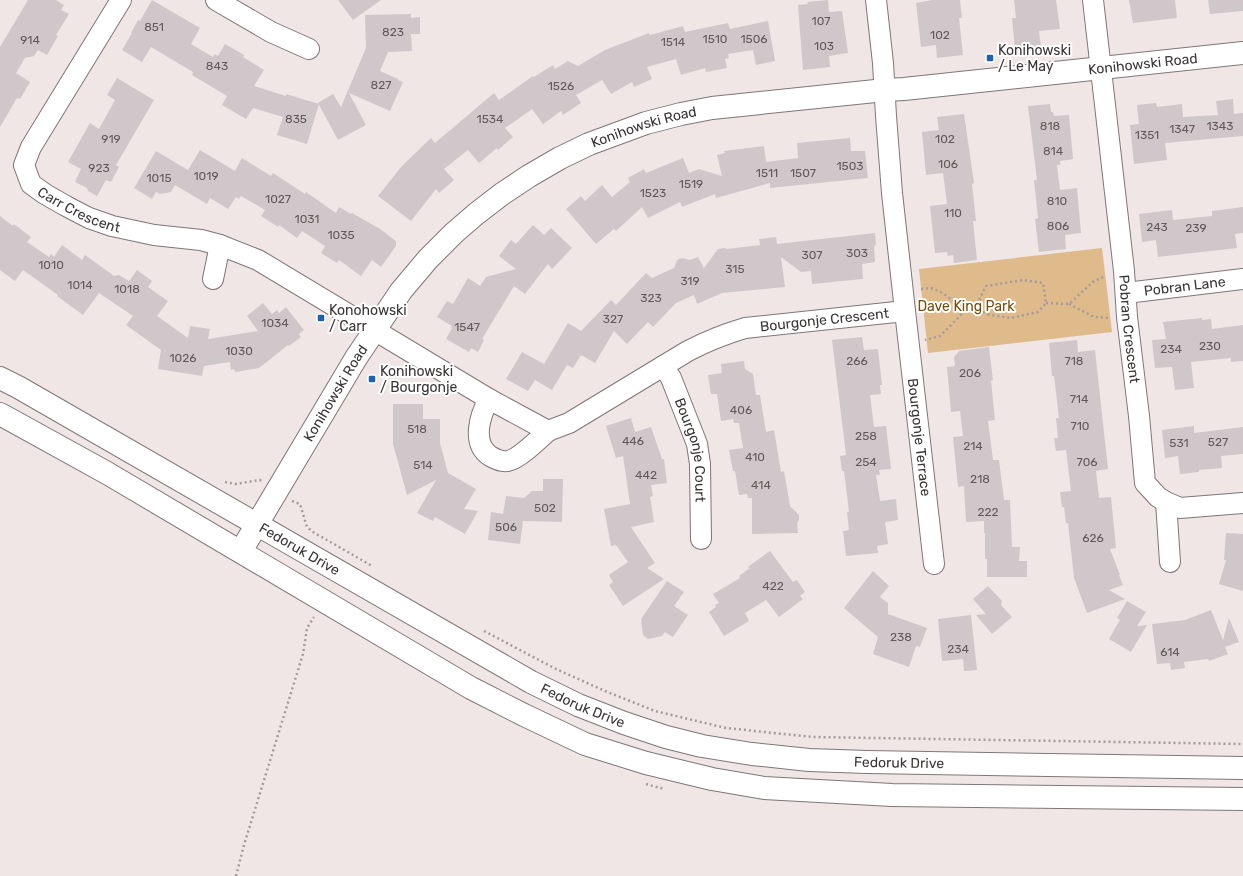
<svg xmlns="http://www.w3.org/2000/svg" width="1243" height="876" viewBox="0 0 1243 876" font-family="Rubik,sans-serif">
  <rect width="100%" height="100%" fill="#f0e6e5"/>
  <path fill="#dfba8a" d="M1102,248L1112,332L928,353L919,269Z"/>
  <path fill="#d0c7ca" d="M28,0H56L64,5L61,10L69,14L56,35L58,36L47,55L38,50L34,56L25,58L16,73L30,82L20,99L17,98L0,127V47Z
    M152,0L200,28L191,44L213,57L215,54L218,56L225,44L244,55L243,57L264,70L254,86L286,96V94L319,104L307,144L277,135L283,117L253,108L246,119L222,105L227,96L192,75L193,72L151,47L142,62L122,50L132,33H131L138,20L140,21Z
    M338,0H381L353,20Z
    M828,0L829,12L842,11L848,53L829,56L830,67L803,70L798,5L808,4L807,2Z
    M933,0H960L962,18H959L963,55L937,58L936,45L921,47L916,3Z
    M1014,0H1056L1060,29L1039,31L1041,46L1015,49L1012,18H1016Z
    M1129,0H1175L1177,18L1133,23Z
    M1208,0H1243V11L1210,14Z
    M411,14V18L420,17V34H411L412,51L388,52L380,71L398,79V80L403,82L390,111L349,93L366,125L338,140L318,103L333,94L341,107L366,48L365,15Z
    M768,21L775,61L756,65L753,50L728,54L729,58L725,59L727,68L706,72L705,68L681,75L676,59L647,67L652,79L634,87L632,82L611,94L602,80L576,95L581,103L563,115L561,111L543,124L532,109L505,128L513,137L498,150L497,148L479,163L468,150L444,169L454,180L439,193L436,189L411,221L378,196L402,166L431,138L435,143L494,93L499,100L533,76L534,77L553,65L555,69L568,61L578,66L605,50L649,33L650,35L683,26L685,32L728,23L730,29Z
    M117,78L154,100L116,165L119,167L111,182L106,180L97,196L88,191L87,188L75,182L81,169L68,162L90,123L99,129L115,100L107,95Z
    M1233,99L1234,114L1243,113V136L1165,143L1167,160L1134,164L1130,125L1139,124L1137,105L1156,103L1157,107L1182,104L1183,117L1218,115L1216,101Z
    M1050,104L1051,112H1053L1054,116L1069,115L1073,159L1060,161V165H1057L1060,190L1077,188L1081,233L1065,235L1066,249L1039,252L1035,219L1038,218L1034,180H1037L1028,106Z
    M964,114L974,183L972,184L976,221H973L977,260L954,263L953,255L948,256L947,252L935,253L930,206L947,204L943,173L926,175L922,132L939,130L937,117Z
    M850,138L851,151H865L868,178L770,188V183L716,198L715,194L682,207L680,202L648,218L642,207L616,231L614,229L596,244L566,209L581,196L585,201L602,185L612,197L630,182L628,178L644,169L646,173L683,158L689,173L699,169L722,176L717,155L725,153L724,151L764,146L766,162L798,158L797,143Z
    M200,150L235,171L242,158L271,176L273,173L305,194L306,192L336,213L339,207L351,214L352,213L380,229L396,241V246L381,267L372,260L361,276L339,260L337,263L321,253L325,246L302,231L297,238L279,225L278,227L261,216L265,210L241,196L239,199L236,197L228,209L210,198L207,204L175,185L171,192L160,194L156,192L152,199L134,188L156,151L188,170Z
    M1243,207V233L1235,234L1237,248L1158,257L1156,240L1142,242L1139,214L1172,210L1173,220L1212,216V211Z
    M0,216L13,226L14,224L31,237L27,242L49,257L51,254L54,257L62,245L82,260L85,255L114,276L119,275L129,281L137,270L152,281L148,287L168,301L157,316L188,338L190,326L210,329L208,339L258,331L247,316L263,303L272,314L277,310L279,313L286,307L304,330L299,334L301,337L289,346L288,345L259,368L235,372L234,369L231,370L230,362L204,366L202,376L158,369L161,350L126,325L133,316L99,293L83,315L57,296L58,295L23,270L15,281L0,270Z
    M533,225L544,235L551,228L572,248L552,269L548,264L525,294L514,286L482,339L484,340L478,352L471,348L469,352L446,339L452,328H451L452,326L437,317L447,301L453,304L468,278L480,286L486,277L516,269L499,256L511,240L516,244Z
    M875,233L876,244L874,247L875,262L862,264L863,279L812,284L811,271L801,272L781,257L785,287L722,293L697,304L694,295L676,303L653,327L648,322L627,344L614,331L595,363L581,355L573,368L567,365L552,390L535,380L528,391L506,379L522,352L544,364L568,323L581,331L611,300L616,305L646,273L652,278L674,268L677,260L682,258L690,260L698,257L704,268L718,249L725,248L727,249L760,245L759,239L776,237L777,244Z
    M1202,318V320L1211,319L1212,329L1243,325V361L1231,362V358L1191,362L1194,388L1175,390L1172,367L1155,368L1152,340L1166,339L1163,322Z
    M862,337L864,350L878,349L882,385H880L881,394L870,395L874,427L886,426L891,469L879,470L880,475H876L880,501L896,499L898,520L885,522L888,544L877,546L878,553L846,556L843,531L849,530L847,512H849L844,471H842L840,456L846,455L832,340Z
    M1077,340L1078,352L1095,350L1108,469L1096,471L1099,498L1111,497L1116,548L1110,549L1120,575H1119L1123,585L1109,590L1125,599L1087,613L1074,578L1068,523H1066L1064,507H1062L1060,492L1071,491L1066,450L1056,451L1054,438H1058L1056,418H1059L1054,376H1052L1049,343Z
    M989,347L993,380L991,381L995,420L988,421L993,460H999L1004,500H1010L1012,547H1020L1019,561H1027V577H987V559H985V533H984V521L966,522L964,486L958,487L953,437L963,436L960,411L951,412L947,367L955,366L954,357L959,351Z
    M744,361L745,369L753,374L756,395H760L766,432L774,430L781,472L784,471L790,506L799,515V520L797,523L798,533L752,534V498H748L747,494L739,495L735,471H733L729,450L743,448L739,423H734L733,419L721,421L717,394H711L708,375L722,373L721,364Z
    M393,404H423V419H440V443L448,473L476,489L464,509L478,511L465,534L435,517L433,521L417,513L436,480L407,495L393,444Z
    M631,418L635,432L651,427L662,459H664L667,483L651,485L653,496L650,497L654,522L631,527L655,563L647,568L664,579L623,606L609,585L613,582L609,575L628,562L616,545L611,546L604,509L630,504L623,456L616,458L606,426Z
    M1194,426V433L1243,427V454L1221,456L1222,468L1199,470V472L1180,474L1178,456L1165,458L1162,430Z
    M543,479H563L562,522L523,521L520,544L488,540L491,512L503,514L506,496L524,498L532,491H543Z
    M1226,533L1243,534V591L1219,584L1226,560H1224Z
    M770,551L793,582L797,580L805,592L800,596L803,599L779,617L766,600L745,613L749,621L724,636L709,612L716,607L715,605L719,603L713,594L740,578L739,576L750,568L748,567Z
    M873,571L889,586L880,597L888,603V614L927,628L920,647L916,646L909,667L873,654L878,637L844,608Z
    M667,581L684,592L674,606L688,615L673,637L665,632L662,636L648,639L643,635L641,619Z
    M988,586L1002,601L1001,605L1012,617L992,634L976,615L986,614L973,599Z
    M1127,601L1146,612L1137,626L1147,625L1131,652L1109,639L1120,620L1117,618Z
    M1211,610L1223,640L1229,618L1239,642L1225,647L1228,654L1209,661L1208,659L1184,662L1185,668L1171,670L1170,663L1157,664L1152,624L1185,620Z
    M971,615L977,670L964,671L963,659L942,661L938,619Z"/>
  <g fill="none" stroke-linecap="round" stroke-linejoin="round">
    <defs>
      <g id="minor">
        <path id="s1" d="M121,0L31,147L24,165L31,184L45,194L66,206L89,218L112,226L154,235L201,240L220,245L258,260L489,399L548,431L569,423L688,351C707,341 725,334 745,328L905,311L892,193L886,116L883,63L876,0"/>
        <path d="M216,0L271,32L309,49"/>
        <path id="s2" d="M1093,0L1124,271L1127,317L1139,416L1145,483L1158,497L1166,502L1180,508L1243,503"/>
        <path d="M213,279L220,245"/>
        <path id="s3" d="M1126,293L1243,279"/>
        <path id="s4" d="M905,311L934,564"/>
        <path id="s5" d="M663,366L671,378L697,444L700,464L701,539"/>
        <path d="M489,399C480,415 471,443 490,456C495,459 502,462 508,461C519,459 539,439 548,431"/>
        <path d="M1166,502L1170,562"/>
      </g>
      <g id="tertiary">
        <path id="s6" d="M241,551L356,358L401,291L428,259L454,233L476,214L502,194L529,176L560,158L589,144L646,123L681,114L712,108L885,90L904,89L1243,53"/>
      </g>
      <g id="secondary">
        <path id="s7" d="M0,378L18,387L531,682L578,705L624,723L666,737L702,746L752,754L809,760L867,762L1243,768"/>
        <path d="M0,414L107,473L471,688L524,715L585,744L646,763L712,779L764,788L892,795L1243,799"/>
      </g>
    </defs>
    <use href="#minor" stroke="#7f7676" stroke-width="22"/>
    <use href="#tertiary" stroke="#7f7676" stroke-width="24"/>
    <use href="#secondary" stroke="#7f7676" stroke-width="24"/>
    <path stroke="#a49c9c" stroke-width="2.5" stroke-dasharray="2 3" stroke-linecap="butt" d="M921,289L931,288L943,293L964,309L960,316L940,336L925,340
      M1046,303L1069,304L1094,281L1106,276
      M1069,304L1094,317L1110,318
      M964,309L975,308L990,315L1011,318L1038,312L1046,303L1043,283L1023,280L986,286L975,308
      M225,482L235,484L260,480L261,481
      M292,501L300,504L307,527L313,532L372,566
      M484,631L556,669L605,691L655,711L726,728L813,737L1243,744
      M646,784L664,789
      M236,876L244,845L303,654L307,628L314,617"/>
    <use href="#minor" stroke="#fff" stroke-width="20"/>
    <use href="#tertiary" stroke="#fff" stroke-width="22"/>
    <use href="#secondary" stroke="#fff" stroke-width="22"/>
  </g>
  <g fill="#1c62b2" stroke="#fff" stroke-width="1.5">
    <rect x="986" y="54" width="8" height="8" rx="2"/>
    <rect x="317" y="314" width="8" height="8" rx="2"/>
    <rect x="368" y="375" width="8" height="8" rx="2"/>
  </g>
  <g text-anchor="middle" stroke-width="4" stroke-linejoin="round" paint-order="stroke">
    <g font-size="12" fill="#5f5a5a">
      <text x="821" y="25">107</text>
      <text x="154" y="31">851</text>
      <text x="393" y="36">823</text>
      <text x="940" y="39">102</text>
      <text x="715" y="43">1510</text>
      <text x="754" y="43">1506</text>
      <text x="30" y="44">914</text>
      <text x="673" y="46">1514</text>
      <text x="824" y="50">103</text>
      <text x="217" y="70">843</text>
      <text x="381" y="89">827</text>
      <text x="561" y="90">1526</text>
      <text x="296" y="123">835</text>
      <text x="490" y="123">1534</text>
      <text x="1050" y="130">818</text>
      <text x="1220" y="130">1343</text>
      <text x="1182" y="133">1347</text>
      <text x="1147" y="139">1351</text>
      <text x="111" y="143">919</text>
      <text x="945" y="143">102</text>
      <text x="1053" y="155">814</text>
      <text x="948" y="168">106</text>
      <text x="850" y="170">1503</text>
      <text x="99" y="172">923</text>
      <text x="767" y="177">1511</text>
      <text x="803" y="177">1507</text>
      <text x="206" y="180">1019</text>
      <text x="159" y="182">1015</text>
      <text x="691" y="188">1519</text>
      <text x="653" y="197">1523</text>
      <text x="278" y="203">1027</text>
      <text x="1057" y="205">810</text>
      <text x="953" y="217">110</text>
      <text x="307" y="223">1031</text>
      <text x="1058" y="230">806</text>
      <text x="1157" y="231">243</text>
      <text x="1196" y="232">239</text>
      <text x="341" y="239">1035</text>
      <text x="857" y="257">303</text>
      <text x="812" y="259">307</text>
      <text x="51" y="269">1010</text>
      <text x="735" y="273">315</text>
      <text x="690" y="285">319</text>
      <text x="80" y="289">1014</text>
      <text x="127" y="293">1018</text>
      <text x="651" y="302">323</text>
      <text x="613" y="323">327</text>
      <text x="275" y="327">1034</text>
      <text x="467" y="331">1547</text>
      <text x="1210" y="350">230</text>
      <text x="1171" y="353">234</text>
      <text x="239" y="355">1030</text>
      <text x="183" y="362">1026</text>
      <text x="857" y="365">266</text>
      <text x="1074" y="365">718</text>
      <text x="970" y="377">206</text>
      <text x="1079" y="403">714</text>
      <text x="741" y="414">406</text>
      <text x="1080" y="430">710</text>
      <text x="417" y="433">518</text>
      <text x="866" y="440">258</text>
      <text x="633" y="445">446</text>
      <text x="1218" y="446">527</text>
      <text x="1179" y="447">531</text>
      <text x="973" y="450">214</text>
      <text x="755" y="461">410</text>
      <text x="866" y="466">254</text>
      <text x="1087" y="466">706</text>
      <text x="423" y="469">514</text>
      <text x="646" y="479">442</text>
      <text x="980" y="483">218</text>
      <text x="761" y="489">414</text>
      <text x="545" y="512">502</text>
      <text x="988" y="516">222</text>
      <text x="506" y="531">506</text>
      <text x="1093" y="542">626</text>
      <text x="773" y="590">422</text>
      <text x="901" y="641">238</text>
      <text x="958" y="653">234</text>
      <text x="1170" y="656">614</text>
    </g>
    <g font-size="14" fill="#393535" stroke="#fff" text-anchor="start">
      <text x="998" y="55">Konihowski<tspan x="998" dy="16">/ Le May</tspan></text>
      <text x="329" y="315">Konohowski<tspan x="329" dy="16">/ Carr</tspan></text>
      <text x="380" y="376">Konihowski<tspan x="380" dy="16">/ Bourgonje</tspan></text>
    </g>
    <g font-size="14" fill="#393535" stroke="#fff">
      <text dy="5" stroke="none"><textPath href="#s6" startOffset="1108">Konihowski Road</textPath></text>
      <text dy="5" stroke="none"><textPath href="#s6" startOffset="604">Konihowski Road</textPath></text>
      <text dy="5" stroke="none"><textPath href="#s1" startOffset="267">Carr Crescent</textPath></text>
      <text dy="5" stroke="none"><textPath href="#s3" startOffset="59">Pobran Lane</textPath></text>
      <text dy="5" stroke="none"><textPath href="#s1" startOffset="1094">Bourgonje Crescent</textPath></text>
      <text dy="5" stroke="none"><textPath href="#s2" startOffset="331">Pobran Crescent</textPath></text>
      <text dy="5" stroke="none"><textPath href="#s6" startOffset="184">Konihowski Road</textPath></text>
      <text dy="5" stroke="none"><textPath href="#s4" startOffset="127">Bourgonje Terrace</textPath></text>
      <text dy="5" stroke="none"><textPath href="#s5" startOffset="90">Bourgonje Court</textPath></text>
      <text dy="5" stroke="none"><textPath href="#s7" startOffset="345">Fedoruk Drive</textPath></text>
      <text dy="5" stroke="none"><textPath href="#s7" startOffset="669">Fedoruk Drive</textPath></text>
      <text dy="5" stroke="none"><textPath href="#s7" startOffset="993">Fedoruk Drive</textPath></text>
    </g>
    <g font-size="14" fill="#754c08" stroke="#fff">
      <text x="966" y="311">Dave King Park</text>
    </g>
  </g>
</svg>
